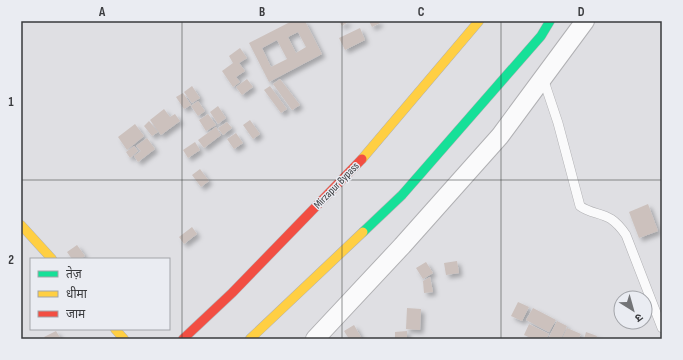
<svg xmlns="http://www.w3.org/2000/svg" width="683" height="360" viewBox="0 0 683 360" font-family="'Sofia Sans Condensed','Noto Sans Devanagari',sans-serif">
  <defs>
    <filter id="shadow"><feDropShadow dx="3.5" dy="3.5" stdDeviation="2" flood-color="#0004"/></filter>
  </defs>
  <rect width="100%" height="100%" fill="#dfdfe3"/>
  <path fill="#ccc1bd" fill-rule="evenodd" filter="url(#shadow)" d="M292,21H305L322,54L269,82L249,43ZM298,32L306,47L296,53L288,37ZM277,40L287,59L271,67L262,48Z
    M339,21H348V22L342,26Z
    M369,21H379L380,23L372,27Z
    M360,28L365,40L345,50L339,38Z
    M240,48L247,58L239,63L245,71L236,77L240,82L233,87L222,71L233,63L229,56Z
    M247,79L253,87L242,95L236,87Z
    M280,79L300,105L292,110L273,84Z
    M192,86L200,98L192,103L184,92Z
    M270,86L287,109L281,113L264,90Z
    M183,93L191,105L184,109L176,97Z
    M198,101L205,111L198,116L191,106Z
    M218,106L226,118L218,124L210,112Z
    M164,109L170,117L175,114L180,121L161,135L150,120Z
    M208,114L216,125L206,131L199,120Z
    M250,120L260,134L253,139L243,125Z
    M149,121L158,132L152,136L144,126Z
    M227,122L232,128L223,135L218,128Z
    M135,124L144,136L127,150L118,137Z
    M216,127L221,135L204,148L198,140Z
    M236,133L243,143L234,149L227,139Z
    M147,138L155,149L138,162L134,156L141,151L136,146Z
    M195,142L200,150L188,158L183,150Z
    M134,146L138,151L130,158L126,152Z
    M200,169L209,181L201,187L192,175Z
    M648,204L658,231L639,238L629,212Z
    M192,227L197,234L184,244L179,237Z
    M77,245L85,256L80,259H72L67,252Z
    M457,261L459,273L446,275L444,263Z
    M426,262L433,273L423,279L416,268Z
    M430,277L433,292L424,293L423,281Z
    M518,302L529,307L522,321L511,316Z
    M407,308L421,309L420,330L406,329Z
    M533,308L556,320L549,332L526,320Z
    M557,321L567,326L561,339H548Z
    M529,324L549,334L546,339H533L524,335Z
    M354,325L362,339H349L344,331Z
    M567,328L581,334L578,339H562Z
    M56,331L61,339H46L44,337Z
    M407,331V339H395V332Z
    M586,332L597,336L596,339H584Z"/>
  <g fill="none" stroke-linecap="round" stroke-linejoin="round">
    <defs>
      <path id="lane" d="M543,78L558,123L580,206C589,213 601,213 611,219C617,223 622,229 626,235L662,328"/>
      <path id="street" d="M315,339L402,246L500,136L585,21"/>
      <path id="fast" d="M363,232L402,195L541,36L550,21"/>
      <path id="slow" d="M362,159L479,21
        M21,225L52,259
        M115,329L124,339
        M250,339L363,232"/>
      <path id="jam" d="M183,339L232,293L362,159"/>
    </defs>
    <use href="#lane" stroke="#b0b0b3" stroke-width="10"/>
    <use href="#street" stroke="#b0b0b3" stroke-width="20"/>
    <use href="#fast" stroke="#b0b0b3" stroke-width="10"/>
    <use href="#slow" stroke="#b0b0b3" stroke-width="10"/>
    <use href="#jam" stroke="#b0b0b3" stroke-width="10"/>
    <use href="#lane" stroke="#fafafb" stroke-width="9"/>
    <use href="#street" stroke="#fafafb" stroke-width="18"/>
    <use href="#fast" stroke="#16e098" stroke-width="9"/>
    <use href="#slow" stroke="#ffcf43" stroke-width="9"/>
    <use href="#jam" stroke="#f24e42" stroke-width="9"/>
  </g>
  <path fill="none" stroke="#393a3d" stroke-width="1" stroke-opacity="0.55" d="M182,21V339M342,21V339M501,21V339M21,180H662"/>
  <g text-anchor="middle" stroke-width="3" stroke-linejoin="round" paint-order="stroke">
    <g font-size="11" fill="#393a3d" stroke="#eaecf2">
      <text transform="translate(336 185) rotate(-46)" y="4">Mirzapur Bypass</text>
    </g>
  </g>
  <rect width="683" height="360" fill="none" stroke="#eaecf2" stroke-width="44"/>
  <rect x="30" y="258" width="140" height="72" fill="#eaecf2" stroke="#a3a5aa"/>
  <rect x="38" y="271" width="20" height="6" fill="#16e098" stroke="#a3a5aa"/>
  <text x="66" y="278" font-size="12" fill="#393a3d">तेज़</text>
  <rect x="38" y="291" width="20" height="6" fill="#ffcf43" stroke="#a3a5aa"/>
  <text x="66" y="298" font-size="12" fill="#393a3d">धीमा</text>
  <rect x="38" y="311" width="20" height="6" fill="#f24e42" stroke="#a3a5aa"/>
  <text x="66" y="318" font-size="12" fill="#393a3d">जाम</text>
  <g transform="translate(633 310) rotate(143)"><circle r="19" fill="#eaecf2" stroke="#a3a5aa"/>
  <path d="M0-3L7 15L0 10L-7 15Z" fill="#737477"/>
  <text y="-6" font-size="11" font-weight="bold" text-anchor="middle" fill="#393a3d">उ</text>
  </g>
  <rect x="22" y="22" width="639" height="316" fill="none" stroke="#393a3d" stroke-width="1.5"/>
  <g font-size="13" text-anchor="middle" font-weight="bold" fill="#393a3d">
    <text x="102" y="16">A</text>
    <text x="262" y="16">B</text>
    <text x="421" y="16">C</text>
    <text x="581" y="16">D</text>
    <text x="11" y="106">1</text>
    <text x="11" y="264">2</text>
  </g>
</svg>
